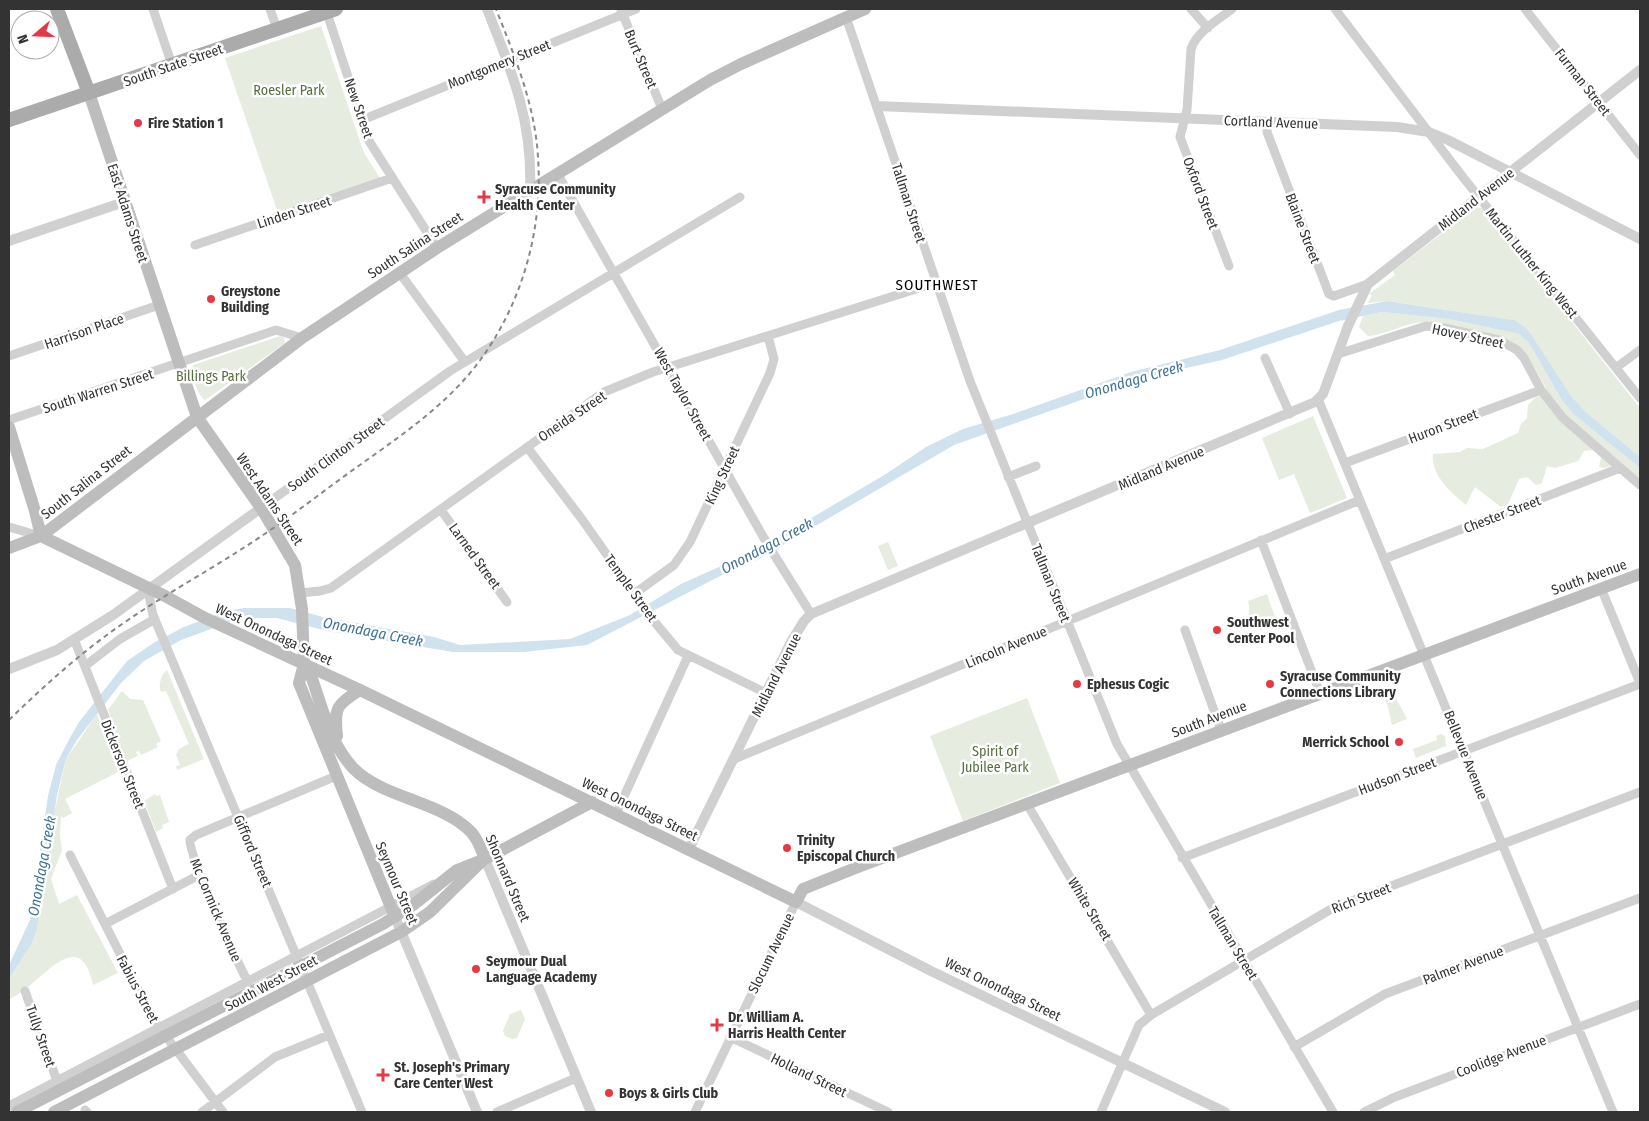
<svg xmlns="http://www.w3.org/2000/svg" width="1649" height="1121" viewBox="0 0 1649 1121" font-family="'Fira Sans Condensed',sans-serif">
  <rect width="100%" height="100%" fill="#fff"/>
  <path fill="#e6ecdf" d="M321,26L364,153L380,178L278,213L225,58Z
    M1476,207L1482,208L1640,408V457L1586,412L1571,396L1514,320L1388,301L1368,303L1372,295L1369,294L1395,275L1393,271Z
    M1382,312L1449,319L1519,334L1529,343L1561,399L1573,414L1640,468V480L1621,463L1604,468L1599,467L1601,458L1593,450L1584,451L1578,461L1555,468L1547,466L1542,483L1536,485L1527,477L1519,479L1508,504L1501,507L1475,487L1466,505C1451,492 1431,476 1433,454L1460,452L1467,448L1483,449L1518,433L1521,424L1527,418L1528,405L1536,397L1549,394C1521,341 1519,340 1460,328C1446,325 1430,320 1415,323C1399,326 1384,335 1368,336L1359,327L1363,316Z
    M280,336L284,338L285,343L205,400C198,396 190,373 193,365Z
    M1313,416L1347,498L1310,513L1294,474L1279,480L1262,438Z
    M888,542L898,566L888,570L878,546Z
    M1267,594L1275,617L1270,620V628L1260,631L1258,625L1248,629C1245,619 1252,614 1248,601Z
    M167,670L204,759L177,770L176,766L180,765L176,755L179,749L189,744L166,691L161,692C158,686 161,674 167,670Z
    M1390,687L1407,719L1392,725L1388,707L1382,691Z
    M122,691L130,699L143,700L161,741L156,744L158,747L141,755L139,751L136,752L138,756L127,761L108,710Z
    M1027,698L1060,783L963,821L930,736Z
    M97,714L118,772L65,799L72,813L63,818L61,816L60,835L62,850L51,879L59,904L77,895L118,973L93,985C79,919 38,989 9,999V979L32,943L37,929L49,837L66,759Z
    M1441,734L1445,736L1446,746L1416,758L1413,749L1437,740L1436,736Z
    M155,794L156,796L160,795L169,822L162,825L163,828L156,832L144,801Z
    M521,1010L525,1019L517,1038L513,1039L505,1036L503,1031L510,1014Z"/>
  <path fill="#cfe2ee" d="M1387,301L1514,320L1526,328L1532,336L1571,396L1586,412L1640,457V468L1573,414L1561,399L1529,343L1519,334L1449,319L1382,312L1339,321L1222,360L1146,377L954,445L759,559L722,575L587,645L524,652H453L327,631L277,618H241L181,640L144,661L121,683L77,740L66,759L57,795L37,929L32,943L9,979V965L30,920L48,796L56,765L66,745L79,722L127,661L155,642L184,627L226,611L244,608H290L323,617L434,637L460,645L570,639L630,615L681,584L759,549L886,474L926,447L963,429L1013,414L1131,372L1220,350L1339,310Z"/>
  <g fill="none" stroke-linecap="round" stroke-linejoin="round">
    <path stroke="#d0d0d0" stroke-width="9" d="M153,9L172,65
      M270,9L277,29
      M1191,9L1208,28
      M1335,9L1462,176L1640,398
      M1525,9L1640,155
      M621,10L662,109
      M327,13L369,141L437,248
      M846,17L970,381L1117,744L1333,1112
      M362,120L636,9
      M1268,122L1267,132L1329,294L1334,296L1368,284
      M557,173L765,540L811,614
      M195,245L392,178
      M1229,266L1180,137L1187,110L1191,49C1197,31 1218,20 1232,9
      M399,272L465,362
      M1338,354L1426,326L1444,328L1499,340L1517,350L1524,358L1541,390L1563,418L1640,485
      M9,356L159,305
      M1265,358L1290,414
      M1617,367L1640,350
      M1318,399L1613,1112
      M9,420L276,330L302,338
      M527,447L581,518L653,620L678,650L766,693
      M1345,463L1541,390
      M1008,477L1036,466
      M261,508L450,371L740,197
      M441,510L507,602
      M9,527L40,536
      M1261,540L1320,693
      M1384,559L1620,468
      M1601,588L1640,683
      M148,590L153,615L362,1112
      M300,593L320,591L331,588L604,392L653,372L935,283
      M634,594L674,565L690,542L770,373L774,359L768,336
      M1185,630L1221,730
      M74,639L173,889
      M85,666L120,639L155,619
      M734,759L1360,500
      M1027,804L1151,1015
      M616,814L688,656
      M70,855L153,1019L223,1112
      M1182,858L1640,684
      M105,924L201,874
      M248,982C238,964 188,853 190,840L196,835L336,776
      M25,991L57,1081
      M730,1037L888,1112
      M1294,1047L1385,994L1640,898
      M9,1106L434,884
      M85,1110L87,1112
      M202,1112L275,1057L329,1035
      M497,1112L576,1078
      M695,1112L796,902
      M1101,1112L1139,1025L1151,1015L1333,908L1640,792
      M1364,1112L1395,1097L1640,1004"/>
    <path stroke="#d0d0d0" stroke-width="10" d="M487,9C512,72 533,121 530,191
      M877,106L1397,127L1429,132L1448,140L1640,239
      M9,241L124,202
      M9,669L57,650L113,615L261,508
      M689,849L791,642L804,621L811,614L1315,402L1323,394L1348,326L1368,284L1640,70
      M485,859L591,1112
      M796,902L931,971L1225,1112
      M395,917L477,1112"/>
    <path stroke="#bdbdbd" stroke-width="12" d="M89,93L197,417L261,508L295,565L302,609L304,664L299,683L395,917
      M9,427L35,511L41,536
      M41,536L165,596L205,618L360,690L796,902L803,889L858,867L1640,574
      M9,548L41,536L302,338L437,248L710,80L741,64L865,9
      M304,664L310,673C322,705 329,743 354,769C383,798 443,802 471,832C478,839 481,849 485,859
      M337,736C334,708 336,705 360,690
      M17,1112L383,924L413,905L457,870L485,859L592,802
      M54,1112L401,932L430,912L481,862"/>
    <path stroke="#ababab" stroke-width="14" d="M57,9L89,93
      M9,120L336,9"/>
    <path stroke="#888" stroke-width="2" stroke-dasharray="5 4" stroke-linecap="butt" d="M9,720C46,684 85,649 128,620C172,590 219,565 263,535C293,515 321,493 350,472C396,439 447,406 481,359C523,301 543,228 538,157C535,105 515,57 496,9"/>
  </g>
  <g fill="#e63946" stroke="#fff" stroke-width="2">
    <circle cx="138" cy="123" r="5"/>
    <path d="M481.5 189.5h5v5h5v5h-5v5h-5v-5h-5v-5h5z"/>
    <circle cx="211" cy="299" r="5"/>
    <circle cx="1217" cy="630" r="5"/>
    <circle cx="1077" cy="684" r="5"/>
    <circle cx="1270" cy="684" r="5"/>
    <circle cx="1399" cy="742" r="5"/>
    <circle cx="787" cy="848" r="5"/>
    <circle cx="476" cy="969" r="5"/>
    <path d="M714.5 1017.5h5v5h5v5h-5v5h-5v-5h-5v-5h5z"/>
    <path d="M380.5 1067.5h5v5h5v5h-5v5h-5v-5h-5v-5h5z"/>
    <circle cx="609" cy="1093" r="5"/>
  </g>
  <g text-anchor="middle" stroke-width="5" stroke-linejoin="round" paint-order="stroke">
    <g font-size="14" fill="#333" stroke="#fff">
      <text transform="translate(641 59) rotate(67)" y="5">Burt Street</text>
      <text transform="translate(499 64) rotate(-22)" y="5">Montgomery Street</text>
      <text transform="translate(173 65) rotate(-19)" y="5">South State Street</text>
      <text transform="translate(1583 82) rotate(52)" y="5">Furman Street</text>
      <text transform="translate(359 108) rotate(71)" y="5">New Street</text>
      <text transform="translate(1271 122) rotate(2)" y="5">Cortland Avenue</text>
      <text transform="translate(1201 193) rotate(69)" y="5">Oxford Street</text>
      <text transform="translate(1476 199) rotate(-38)" y="5">Midland Avenue</text>
      <text transform="translate(909 203) rotate(72)" y="5">Tallman Street</text>
      <text transform="translate(294 212) rotate(-18)" y="5">Linden Street</text>
      <text transform="translate(128 213) rotate(72)" y="5">East Adams Street</text>
      <text transform="translate(1303 228) rotate(69)" y="5">Blaine Street</text>
      <text transform="translate(415 245) rotate(-33)" y="5">South Salina Street</text>
      <text transform="translate(1532 263) rotate(51)" y="5">Martin Luther King West</text>
      <text transform="translate(84 331) rotate(-19)" y="5">Harrison Place</text>
      <text transform="translate(1468 336) rotate(12)" y="5">Hovey Street</text>
      <text transform="translate(98 391) rotate(-18)" y="5">South Warren Street</text>
      <text transform="translate(683 394) rotate(61)" y="5">West Taylor Street</text>
      <text transform="translate(572 416) rotate(-34)" y="5">Oneida Street</text>
      <text transform="translate(1443 426) rotate(-21)" y="5">Huron Street</text>
      <text transform="translate(336 454) rotate(-36)" y="5">South Clinton Street</text>
      <text transform="translate(1161 468) rotate(-23)" y="5">Midland Avenue</text>
      <text transform="translate(722 475) rotate(-65)" y="5">King Street</text>
      <text transform="translate(86 482) rotate(-38)" y="5">South Salina Street</text>
      <text transform="translate(270 499) rotate(56)" y="5">West Adams Street</text>
      <text transform="translate(1502 514) rotate(-21)" y="5">Chester Street</text>
      <text transform="translate(475 556) rotate(54)" y="5">Larned Street</text>
      <text transform="translate(1589 577) rotate(-20)" y="5">South Avenue</text>
      <text transform="translate(1051 583) rotate(68)" y="5">Tallman Street</text>
      <text transform="translate(631 588) rotate(54)" y="5">Temple Street</text>
      <text transform="translate(274 634) rotate(25)" y="5">West Onondaga Street</text>
      <text transform="translate(1006 647) rotate(-23)" y="5">Lincoln Avenue</text>
      <text transform="translate(776 675) rotate(-63)" y="5">Midland Avenue</text>
      <text transform="translate(1209 719) rotate(-21)" y="5">South Avenue</text>
      <text transform="translate(1466 755) rotate(68)" y="5">Bellevue Avenue</text>
      <text transform="translate(123 764) rotate(68)" y="5">Dickerson Street</text>
      <text transform="translate(1397 776) rotate(-21)" y="5">Hudson Street</text>
      <text transform="translate(640 809) rotate(26)" y="5">West Onondaga Street</text>
      <text transform="translate(253 851) rotate(67)" y="5">Gifford Street</text>
      <text transform="translate(508 878) rotate(67)" y="5">Shonnard Street</text>
      <text transform="translate(397 883) rotate(67)" y="5">Seymour Street</text>
      <text transform="translate(1361 898) rotate(-21)" y="5">Rich Street</text>
      <text transform="translate(1090 909) rotate(59)" y="5">White Street</text>
      <text transform="translate(216 910) rotate(67)" y="5">Mc Cormick Avenue</text>
      <text transform="translate(1233 943) rotate(59)" y="5">Tallman Street</text>
      <text transform="translate(771 953) rotate(-64)" y="5">Slocum Avenue</text>
      <text transform="translate(1463 965) rotate(-21)" y="5">Palmer Avenue</text>
      <text transform="translate(271 983) rotate(-28)" y="5">South West Street</text>
      <text transform="translate(138 989) rotate(62)" y="5">Fabius Street</text>
      <text transform="translate(1003 989) rotate(26)" y="5">West Onondaga Street</text>
      <text transform="translate(41 1036) rotate(71)" y="5">Tully Street</text>
      <text transform="translate(1501 1056) rotate(-21)" y="5">Coolidge Avenue</text>
      <text transform="translate(809 1075) rotate(26)" y="5">Holland Street</text>
    </g>
    <g font-size="14" fill="#56703f" stroke="#fff">
      <text x="289" y="95">Roesler Park</text>
      <text x="211" y="381">Billings Park</text>
      <text x="995" y="756">Spirit of<tspan x="995" dy="16">Jubilee Park</tspan></text>
    </g>
    <g font-size="14" font-weight="bold" fill="#333" stroke="#fff" text-anchor="start">
      <text x="148" y="128">Fire Station 1</text>
      <text x="495" y="194">Syracuse Community<tspan x="495" dy="16">Health Center</tspan></text>
      <text x="221" y="296">Greystone<tspan x="221" dy="16">Building</tspan></text>
      <text x="1227" y="627">Southwest<tspan x="1227" dy="16">Center Pool</tspan></text>
      <text x="1280" y="681">Syracuse Community<tspan x="1280" dy="16">Connections Library</tspan></text>
      <text x="1087" y="689">Ephesus Cogic</text>
      <text x="1389" y="747" text-anchor="end">Merrick School</text>
      <text x="797" y="845">Trinity<tspan x="797" dy="16">Episcopal Church</tspan></text>
      <text x="486" y="966">Seymour Dual<tspan x="486" dy="16">Language Academy</tspan></text>
      <text x="728" y="1022">Dr. William A.<tspan x="728" dy="16">Harris Health Center</tspan></text>
      <text x="394" y="1072">St. Joseph's Primary<tspan x="394" dy="16">Care Center West</tspan></text>
      <text x="619" y="1098">Boys &amp; Girls Club</text>
    </g>
    <g font-size="15" letter-spacing="1" fill="#000" stroke="#fff">
      <text x="937" y="290">SOUTHWEST</text>
    </g>
    <g font-size="15" font-style="italic" fill="#3f7597" stroke="#fff">
      <text transform="translate(1134 380) rotate(-16)" y="5">Onondaga Creek</text>
      <text transform="translate(767 546) rotate(-28)" y="5">Onondaga Creek</text>
      <text transform="translate(373 632) rotate(11)" y="5">Onondaga Creek</text>
      <text transform="translate(42 866) rotate(-80)" y="5">Onondaga Creek</text>
    </g>
  </g>
  <rect width="1649" height="1121" fill="none" stroke="#333333" stroke-width="20"/>
  <g transform="translate(35 35) rotate(251)"><circle r="24" fill="#ffffff" stroke="#adadad"/>
  <path d="M0-4L9 19L0 12L-9 19Z" fill="#e63946"/>
  <text y="-8" font-size="14" font-weight="bold" text-anchor="middle" fill="#333333">N</text>
  </g>
</svg>
